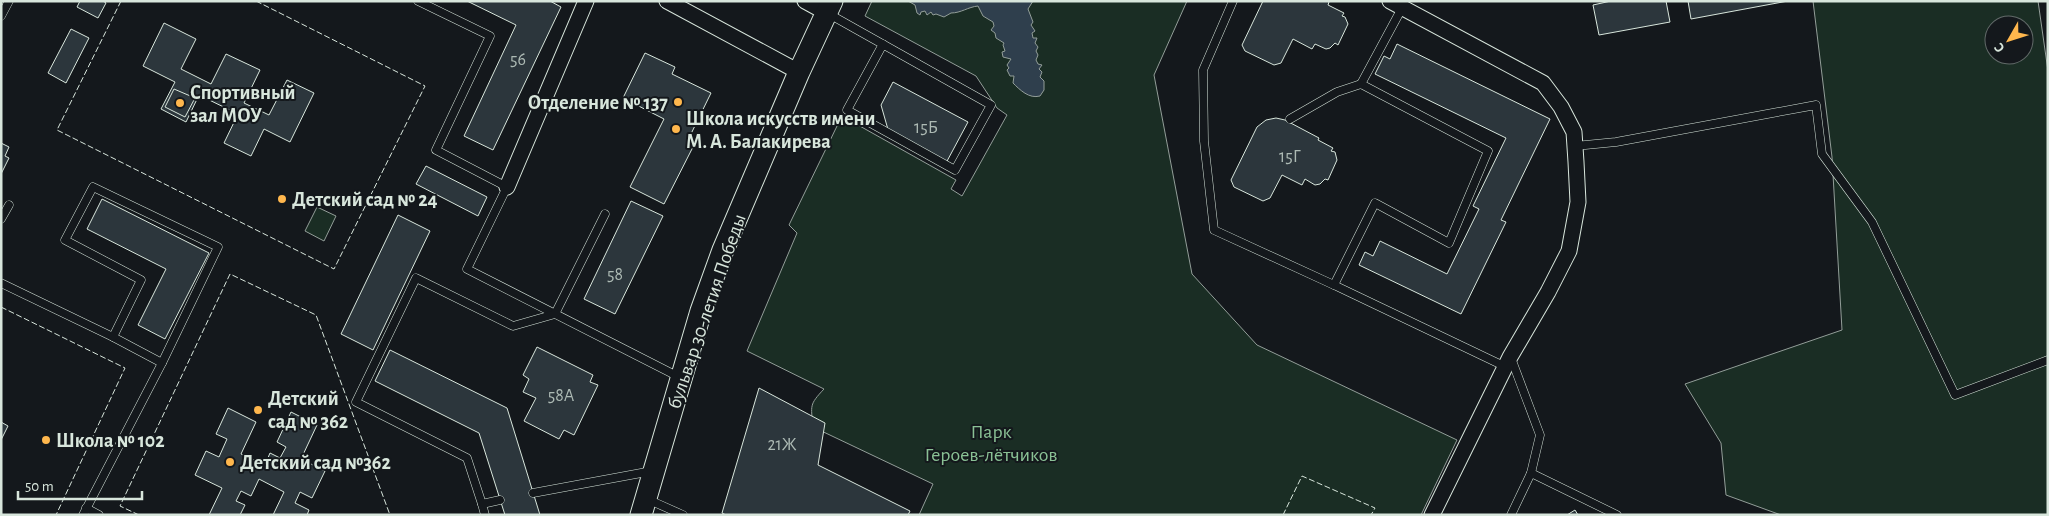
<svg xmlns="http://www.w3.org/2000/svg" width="2049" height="516" viewBox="0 0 2049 516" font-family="'Alegreya Sans',sans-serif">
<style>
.green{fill:#1a2d24;stroke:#939e99;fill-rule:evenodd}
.water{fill:#2f3f4d;stroke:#939e99}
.building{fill:#2c363c;stroke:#d8e6dc}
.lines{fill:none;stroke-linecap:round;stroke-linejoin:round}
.lane-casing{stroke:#d8e6dc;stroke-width:9}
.street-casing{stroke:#d8e6dc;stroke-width:17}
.secondary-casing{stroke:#d8e6dc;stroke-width:23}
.lane{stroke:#14181c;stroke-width:8}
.street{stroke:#14181c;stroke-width:15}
.secondary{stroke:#14181c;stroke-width:21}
.fence{stroke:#d8e6dc;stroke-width:1;stroke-dasharray:6 2.5;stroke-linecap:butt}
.poi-dot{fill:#ffb74d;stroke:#14181c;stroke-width:2}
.labels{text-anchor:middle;stroke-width:4;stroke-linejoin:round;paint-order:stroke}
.number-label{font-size:18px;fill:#adbab4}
.poi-label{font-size:20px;font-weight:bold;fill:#d8e6dc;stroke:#14181c;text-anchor:start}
.street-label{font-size:20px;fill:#d8e6dc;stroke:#14181c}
.park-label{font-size:20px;fill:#8ac095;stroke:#14181c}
</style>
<rect width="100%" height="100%" fill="#14181c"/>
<g class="green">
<path d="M872,1H1187L1154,75L1192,274L1257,345L1457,440L1421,515H919L933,484L813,427C811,405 809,405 824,389L747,351L797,233L789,225L838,124L847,123L858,125L956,180L951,189L962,196L1007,115L997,108L976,76L865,16Z"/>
<path d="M1813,1H2038L2048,71V515H1781L1726,495L1721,443L1685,384L1842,330L1832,157ZM1994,25H2024V55H1994Z"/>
<path d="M317,207L336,216L324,241L305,231Z"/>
</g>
<path class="water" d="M908,1H1033L1028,9L1033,22L1031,25L1035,31L1032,33L1033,38H1037L1035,43L1038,47L1036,51L1038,55L1036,60L1038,64L1042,65L1039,69L1042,72L1040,77L1044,81V90L1040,96C1029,99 1020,90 1013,83L1014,76H1010L1007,70L1009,68L1007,65L1011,59L1003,57L1002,52L1005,51L1003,45L1004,43L996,38L995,33L991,30L994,26L993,22L983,16L978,6C968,7 961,13 951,13L944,17L936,14L933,15L931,12L927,15L925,11L921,12L920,15L917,13L915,5Z"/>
<g class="building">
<path d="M80,1H103L106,3L98,18L77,7Z"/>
<path d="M467,1H550L561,7L493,150L464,136L516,25Z"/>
<path d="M1263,1H1327L1329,2L1328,5L1344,13L1342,16L1345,17L1348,24L1338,45L1335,43L1330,48L1326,49L1315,44L1312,49L1293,39L1281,63L1274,65L1245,51L1242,45Z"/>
<path d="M1611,1H1666L1670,22L1599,35L1593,5Z"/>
<path d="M1688,1H1788L1691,19Z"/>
<path d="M164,23L196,39L181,69L211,84L226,54L260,70L244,103L269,115L287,80L314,93L290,142L264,129L251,156L224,143L238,114L199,95L186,122L161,109L175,82L143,66Z"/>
<path d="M71,29L89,38L66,83L48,73Z"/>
<path d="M1397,44L1550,119L1501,220L1506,222L1461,314L1359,265L1365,252L1373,256L1380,241L1447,274L1479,209L1473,206L1506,138L1375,74L1384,56L1390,59Z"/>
<path d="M645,53L675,67L672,74L711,93L688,140L695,143L664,204L630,187L664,119L623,98Z"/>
<path d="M893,82L968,122L946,163L889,133L881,105Z"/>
<path d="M174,89L195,98L185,117L165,107Z"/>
<path d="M1276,118L1285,120L1319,138L1318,140L1333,148L1331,151L1335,152L1337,160L1328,180L1325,179L1320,184L1315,185L1305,179L1302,185L1282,175L1270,198L1263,201L1234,187L1231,180L1257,127L1266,120Z"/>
<path d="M1,143L9,147L5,156L9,158L1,174Z"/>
<path d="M426,166L487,197L478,216L416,184Z"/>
<path d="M102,199L209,253L165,339L138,325L166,269L87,229Z"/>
<path d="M631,201L663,216L615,314L584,299Z"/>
<path d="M398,215L430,231L373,350L341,334Z"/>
<path d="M537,347L593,375L590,382L598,385L574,435L564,430L559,439L524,421L536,398L523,392L529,379L523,375Z"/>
<path d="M390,350L507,408L540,515H505L479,433L375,381Z"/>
<path d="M759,388L825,423L818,465L910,511L908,515H726L722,513Z"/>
<path d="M228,408L256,422L241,454L265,465L270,453L280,458L286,447L277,442L291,412L317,425L301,459L325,471L312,498L300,492L295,503L309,510L307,515H273L284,492L259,479L251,496L241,491L236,501L245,505L240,515H209L222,488L195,475L206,451L219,457L227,439L216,434Z"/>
<path d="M1,422L8,426L1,440Z"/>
<path d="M1575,510L1578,515H1567Z"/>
</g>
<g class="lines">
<g class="lane-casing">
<g id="lane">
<path d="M418,1L490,36L436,150L507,187L467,269L679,377"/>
<path d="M1233,1L1203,70L1204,141L1214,230L1334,285L1375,203L1449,243L1488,151L1361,84L1337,92L1290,119"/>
<path d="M829,14L991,105L955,170L847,110L883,44"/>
<path d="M1,16L9,1"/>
<path d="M1361,84L1402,8"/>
<path d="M1575,146L1616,142L1816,105L1822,154L1872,222L1955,395L2048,360"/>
<path d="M1,219L9,205"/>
<path d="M1,283L113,337L162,363"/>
<path d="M1334,285L1506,367"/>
<path d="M1511,358L1540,435L1531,473L1511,515"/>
<path d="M1531,473L1617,515"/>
<path d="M533,493L652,471"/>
<path d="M647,499L683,515"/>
<path d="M482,504L467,458L356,402L416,278L513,326L555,314L605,214"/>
<path d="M86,508L99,515"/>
<path d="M83,515L162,363L218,247L93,187L65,240L141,280L113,337"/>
<path d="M485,515L482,504L500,500"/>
</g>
</g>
<g class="street-casing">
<g id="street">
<path d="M667,1L799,72"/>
<path d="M805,1L827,13"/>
<path d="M1390,1L1543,83L1561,107L1574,132L1576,162L1578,202L1569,251L1548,292L1510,357L1432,515"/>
<path d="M507,187L586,1"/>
</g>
</g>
<g class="secondary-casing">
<path id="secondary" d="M641,515L701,311L723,250L799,72L832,1"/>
</g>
<use href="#lane" class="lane"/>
<use href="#street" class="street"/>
<use href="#secondary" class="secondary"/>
<g class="fence">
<path d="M121,1L57,130L334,269L425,86L256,1"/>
<path d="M1,307L125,368L56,515"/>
<path d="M139,515L120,506L230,274L316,315L390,515"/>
<path d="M1283,515L1302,476L1375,508L1371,515"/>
</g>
</g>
<g class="poi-dot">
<circle cx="678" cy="102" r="5"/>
<circle cx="180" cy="103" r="5"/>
<circle cx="676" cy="129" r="5"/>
<circle cx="282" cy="199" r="5"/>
<circle cx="258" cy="410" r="5"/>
<circle cx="46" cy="440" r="5"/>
<circle cx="230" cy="462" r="5"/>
</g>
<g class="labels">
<g class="number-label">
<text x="518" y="65">56</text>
<text x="926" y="133">15Б</text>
<text x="1290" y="162">15Г</text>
<text x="615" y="280">58</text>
<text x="561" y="401">58А</text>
<text x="782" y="450">21Ж</text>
</g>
<g class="poi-label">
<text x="190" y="99">Спортивный<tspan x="190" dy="23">зал МОУ</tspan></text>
<text x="668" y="109" text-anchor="end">Отделение № 137</text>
<text x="686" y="125">Школа искусств имени<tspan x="686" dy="23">М. А. Балакирева</tspan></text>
<text x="292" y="206">Детский сад № 24</text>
<text x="268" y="405">Детский<tspan x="268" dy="23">сад № 362</tspan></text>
<text x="56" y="447">Школа № 102</text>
<text x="240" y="469">Детский сад №362</text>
</g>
<g class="street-label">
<text transform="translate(706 311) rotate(-71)" y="7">бульвар 30-летия Победы</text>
</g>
<g class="park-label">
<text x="991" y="438">Парк<tspan x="991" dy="23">Героев-лётчиков</tspan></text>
</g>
</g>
<rect width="2049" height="516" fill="none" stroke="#d8e6dc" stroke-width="5"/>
<g transform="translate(2009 40) rotate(231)"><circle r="24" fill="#14181c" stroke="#626a69"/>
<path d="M0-4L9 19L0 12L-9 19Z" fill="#ffb74d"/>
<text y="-8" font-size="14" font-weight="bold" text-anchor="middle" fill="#d8e6dc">С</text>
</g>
<path d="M18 491v8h124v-8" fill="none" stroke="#d8e6dc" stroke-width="2.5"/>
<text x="25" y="491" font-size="15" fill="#d8e6dc" stroke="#14181c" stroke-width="4" paint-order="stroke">50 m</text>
</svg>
